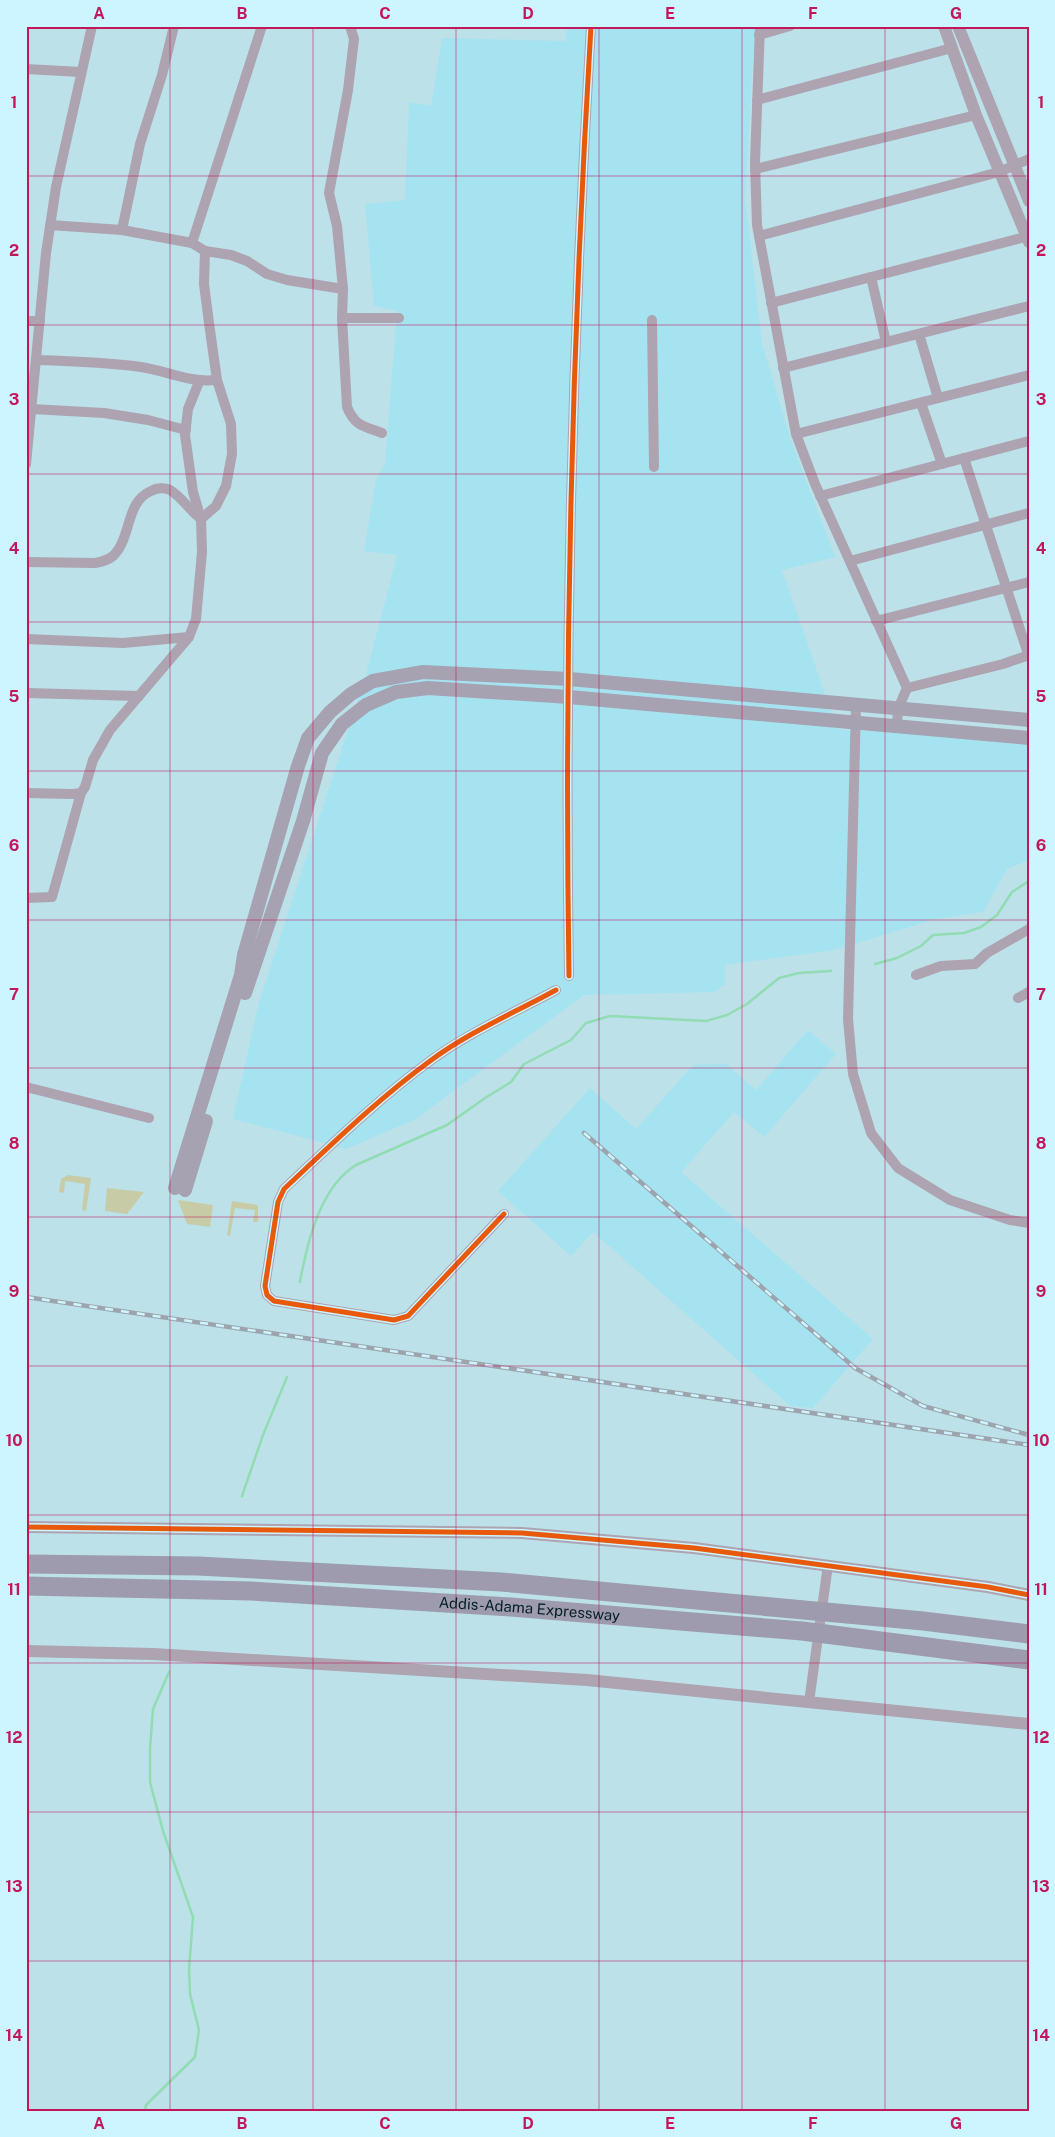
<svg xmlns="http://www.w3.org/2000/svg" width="1055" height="2137" viewBox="0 0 1055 2137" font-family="'Public Sans',sans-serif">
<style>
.built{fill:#a6e3f0}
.green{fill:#c7cca7}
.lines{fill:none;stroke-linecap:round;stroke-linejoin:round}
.stream{stroke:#92dcb4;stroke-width:2.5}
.minor{stroke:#ada3b1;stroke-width:10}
.tertiary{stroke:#ada3b1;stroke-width:12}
.secondary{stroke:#a6a2b1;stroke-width:14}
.motorway{stroke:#9d9bad;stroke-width:19}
.rail-casing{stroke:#9da4ad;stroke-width:4.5}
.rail{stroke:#cdf5ff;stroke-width:2.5;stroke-dasharray:8;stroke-linecap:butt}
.cycleway-casing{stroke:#cdf5ff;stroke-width:8}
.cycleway{stroke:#e8590c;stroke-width:5}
.grid{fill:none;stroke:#c2185b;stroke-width:1;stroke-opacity:0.55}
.labels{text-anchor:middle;stroke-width:4.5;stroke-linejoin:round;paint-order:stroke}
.street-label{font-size:15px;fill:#021f24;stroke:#cdf5ff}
.neatline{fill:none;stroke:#c2185b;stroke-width:2}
.grid-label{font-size:16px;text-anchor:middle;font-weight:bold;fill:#c2185b}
</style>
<rect width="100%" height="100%" fill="#bce1e9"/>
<g class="built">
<path d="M568,26H755L745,197L762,343L790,438L835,557L782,570L837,729L912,734L1029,745V860L1007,869L983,912L936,919L834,950L725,965V984L715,992L584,995L416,1119L346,1149L233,1119L259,1002L366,675L397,555L364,551L376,480L385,464L397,311L374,306L365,204L405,200L409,102L431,106L442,38L565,41Z"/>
<path d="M808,1030L836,1054L764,1137L734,1112L681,1172L873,1339L813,1408L790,1406L593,1232L571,1256L498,1191L590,1088L636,1129L693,1065L726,1064L756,1090Z"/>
</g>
<g class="green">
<path d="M68,1175L91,1178L86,1211L82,1210L85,1184L65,1181L64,1193L59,1192L61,1179Z"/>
<path d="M107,1188L144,1192L127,1214L105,1211Z"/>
<path d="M178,1200L213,1205L210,1227L187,1224Z"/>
<path d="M232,1201L258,1205V1222H253L255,1210L235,1208L230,1236L227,1235Z"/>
</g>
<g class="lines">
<g class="stream">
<path d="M875,964L897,958L921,946L933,935L964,933L981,927L997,915L1012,892L1029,881"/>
<path d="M300,1282C307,1243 320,1187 356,1165L447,1125L485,1098L511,1082L524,1064L571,1040L586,1023L610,1016L706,1021L727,1015L747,1004L779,978L799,973L831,971"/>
<path d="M242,1496L263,1435L287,1377"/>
<path d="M145,2111L146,2105L195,2057L199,2030L190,1994L189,1969L193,1917L163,1831L150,1782V1748L153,1709L169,1672"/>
</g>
<g class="minor">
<path d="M350,26L354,39L348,90L329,193L337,226L343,289L342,318L347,407C355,426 363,426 382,433"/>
<path d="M760,26L755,162L757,225L796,434L815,484L907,688L898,709L897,725"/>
<path d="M759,35L790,26"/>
<path d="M26,69L81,72"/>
<path d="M757,100L952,48"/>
<path d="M755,169L976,115"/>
<path d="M50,225L122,230L192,243L205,251L231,255L247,261L267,274L287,280L343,289"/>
<path d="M122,230L140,144L162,75L174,26"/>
<path d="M759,236L999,172L1029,159"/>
<path d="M192,243L262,26"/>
<path d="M871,277L886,342"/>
<path d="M771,303L1029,236"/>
<path d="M342,318H399"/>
<path d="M652,320L654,467"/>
<path d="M26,321H40"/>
<path d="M919,334L938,398"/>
<path d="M36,360C71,361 106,362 141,367C168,371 188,383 217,380"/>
<path d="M783,368L1029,306"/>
<path d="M921,403L942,464"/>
<path d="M32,409L104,413L148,420L186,430"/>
<path d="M796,434L1029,375"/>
<path d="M964,458L1029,657"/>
<path d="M26,464L46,253L56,187L92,26"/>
<path d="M820,496L1029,441"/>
<path d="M850,561L1029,513"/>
<path d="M26,562L95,563C101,562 108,560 113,556C132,538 125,502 151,491C156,488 164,487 170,490C182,497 190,511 201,519L216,506L226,486L232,454L231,424L217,380L209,323L204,284L205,251"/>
<path d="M876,621L1029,582"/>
<path d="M26,639L123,643L189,637"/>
<path d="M907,688L1003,664L1029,655"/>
<path d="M26,693L139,696"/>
<path d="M856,706L848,1019L853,1074L871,1133L898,1168L950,1200L1010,1220L1029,1223"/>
<path d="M26,793L73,794L81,793"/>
<path d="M26,898L52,897L81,793L85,787L93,760L110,730L189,637L196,619L202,552L201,519L193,492L185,435L188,409L199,382"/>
<path d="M916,975L941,966L975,964L987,953L1029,929"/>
<path d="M569,976C564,660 572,342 591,26"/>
<path d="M1018,998L1029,992"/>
<path d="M26,1087L149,1118"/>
<path d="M504,1214L408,1316L394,1320L274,1301L267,1295L265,1286L278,1202L284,1189C331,1145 378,1099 430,1061C469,1032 514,1013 556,990"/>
<path d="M809,1702L828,1565"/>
</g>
<g class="tertiary">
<path d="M944,26L976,115L1029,242"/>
<path d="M958,26L1029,201"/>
<path d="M26,1527L522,1533L694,1548L988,1587L1029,1595"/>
<path d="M26,1651L153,1654L587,1680L1029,1724"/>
</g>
<g class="secondary">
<path d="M245,993L303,821L322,753L342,724L366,705L396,692L428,688L569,697L1029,738"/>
<path d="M175,1188L241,975L244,955L298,766L308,738L330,712L351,694L373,681L423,672L569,679L1029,720"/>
<path d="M185,1190L206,1121"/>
</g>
<g class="motorway">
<path d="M26,1564L198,1566L501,1582L923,1621L1029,1634"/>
<path id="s1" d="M26,1586L251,1591L511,1607L802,1631L1029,1660"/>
</g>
<g class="rail-casing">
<g id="rail">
<path d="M584,1133L855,1368L923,1406L1029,1435"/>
<path d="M26,1297L1029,1445"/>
</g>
</g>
<use href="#rail" class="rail"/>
<g class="cycleway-casing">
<g id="cycleway">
<path d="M569,976C564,660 572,342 591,26"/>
<path d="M504,1214L408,1316L394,1320L274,1301L267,1295L265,1286L278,1202L284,1189C331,1145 378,1099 430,1061C469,1032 514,1013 556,990"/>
<path d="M26,1527L522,1533L694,1548L988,1587L1029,1595"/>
</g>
</g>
<use href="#cycleway" class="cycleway"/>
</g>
<path class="grid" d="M170,26V2111M313,26V2111M456,26V2111M599,26V2111M742,26V2111M885,26V2111M26,176H1029M26,325H1029M26,474H1029M26,622H1029M26,771H1029M26,920H1029M26,1068H1029M26,1217H1029M26,1366H1029M26,1515H1029M26,1663H1029M26,1812H1029M26,1961H1029"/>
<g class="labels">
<g class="street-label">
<text dy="5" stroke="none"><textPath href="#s1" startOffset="504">Addis-Adama Expressway</textPath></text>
</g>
</g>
<rect width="1055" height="2137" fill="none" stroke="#cdf5ff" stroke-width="55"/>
<rect x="28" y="28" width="1000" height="2082" class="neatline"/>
<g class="grid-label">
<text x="99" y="19">A</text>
<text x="242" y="19">B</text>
<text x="385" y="19">C</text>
<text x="528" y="19">D</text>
<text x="670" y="19">E</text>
<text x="813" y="19">F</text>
<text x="956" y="19">G</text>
<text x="14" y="108">1</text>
<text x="1041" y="108">1</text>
<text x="14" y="256">2</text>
<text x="1041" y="256">2</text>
<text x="14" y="405">3</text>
<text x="1041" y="405">3</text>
<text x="14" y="554">4</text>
<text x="1041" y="554">4</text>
<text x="14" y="702">5</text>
<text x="1041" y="702">5</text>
<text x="14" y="851">6</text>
<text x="1041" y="851">6</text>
<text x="14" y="1000">7</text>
<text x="1041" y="1000">7</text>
<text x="14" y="1149">8</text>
<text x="1041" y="1149">8</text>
<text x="14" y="1297">9</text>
<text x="1041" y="1297">9</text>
<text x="14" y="1446">10</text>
<text x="1041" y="1446">10</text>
<text x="14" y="1595">11</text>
<text x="1041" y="1595">11</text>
<text x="14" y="1743">12</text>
<text x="1041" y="1743">12</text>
<text x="14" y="1892">13</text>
<text x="1041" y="1892">13</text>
<text x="14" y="2041">14</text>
<text x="1041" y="2041">14</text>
<text x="99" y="2129">A</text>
<text x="242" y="2129">B</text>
<text x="385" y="2129">C</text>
<text x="528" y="2129">D</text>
<text x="670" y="2129">E</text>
<text x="813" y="2129">F</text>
<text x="956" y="2129">G</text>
</g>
</svg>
